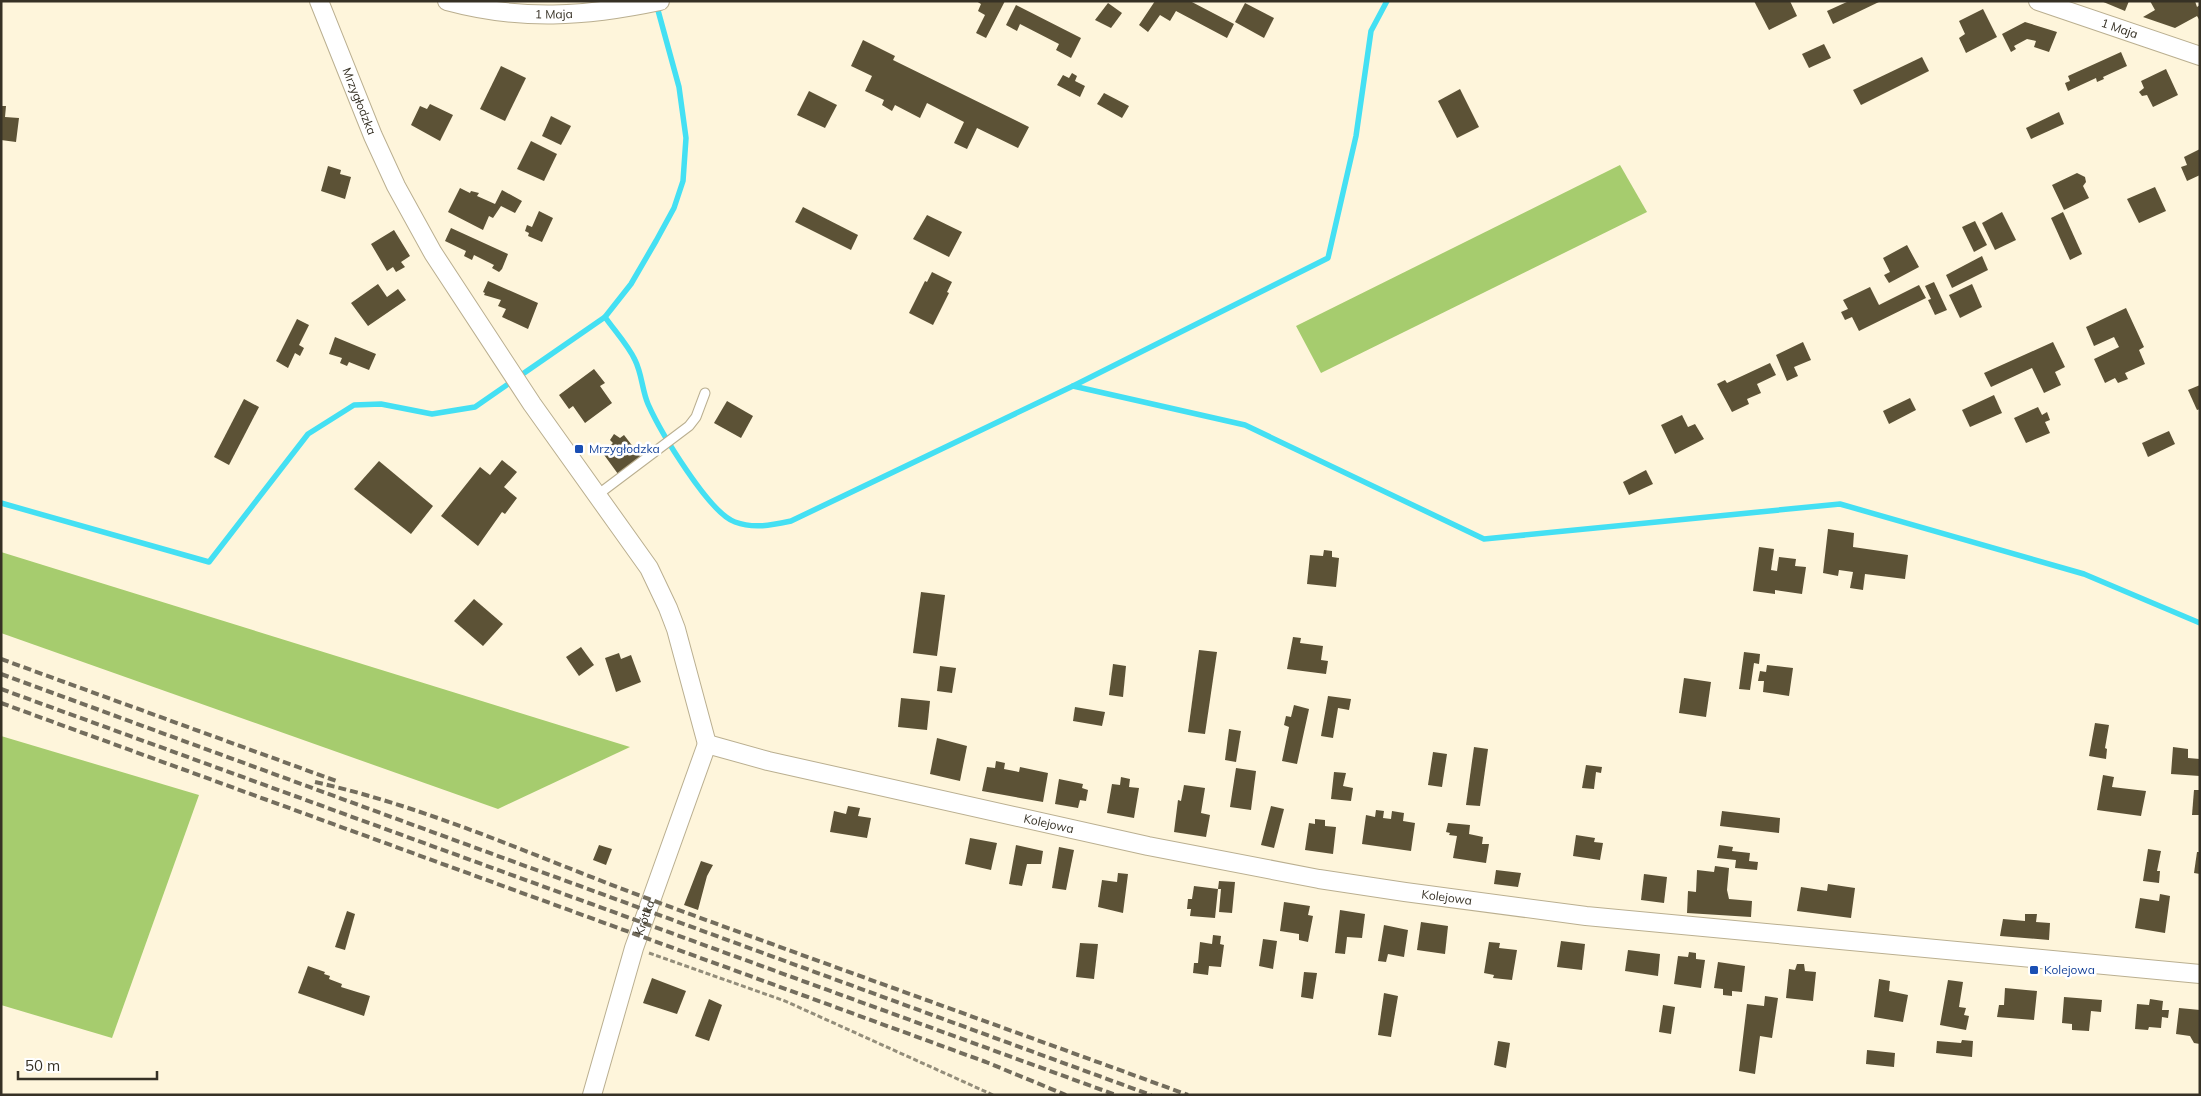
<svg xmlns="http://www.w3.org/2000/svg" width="2201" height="1096" viewBox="0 0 2201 1096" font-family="Mulish,sans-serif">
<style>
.forest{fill:#a6cc6e}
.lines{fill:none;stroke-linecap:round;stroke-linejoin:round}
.stream{stroke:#44e0f3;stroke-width:5.5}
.building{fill:#5c5236}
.lane-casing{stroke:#baaf90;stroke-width:11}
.street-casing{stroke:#baaf90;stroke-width:20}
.path{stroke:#938d7a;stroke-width:3;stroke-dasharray:5 2.5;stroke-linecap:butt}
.lane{stroke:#fff;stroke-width:9}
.street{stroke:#fff;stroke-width:18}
.rail{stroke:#736d5d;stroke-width:4;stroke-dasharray:8 4;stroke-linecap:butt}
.transit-dot{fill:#1a4fb4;stroke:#fff;stroke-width:2}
.labels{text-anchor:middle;stroke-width:5;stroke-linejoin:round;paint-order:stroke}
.street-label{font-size:12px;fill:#363125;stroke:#fff}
.transit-label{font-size:12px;fill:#164399;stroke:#fff;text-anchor:start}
</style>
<rect width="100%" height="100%" fill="#fef5db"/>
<g class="forest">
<path d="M1620,165L1647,212L1321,373L1296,326Z"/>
<path d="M1,552L630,747L498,809L1,633Z"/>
<path d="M1,736L199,795L112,1038L1,1005Z"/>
</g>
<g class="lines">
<g class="stream">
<path d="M605,317C614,330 628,345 635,360C642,374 642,390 648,404C660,431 709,513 735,522C754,529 772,525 791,521L1073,386L1328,258L1356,136L1371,31L1387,1"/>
<path d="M1073,386L1245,425L1484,539L1840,504L2084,574L2200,623"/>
<path d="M1,503L209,562L308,434L354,405L381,404L432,414L475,407L605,317L631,284L656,241L674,208L683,181L686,138L679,87L656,3"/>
</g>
</g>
<g class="building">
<path d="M976,1H1005L986,38L976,33L985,15L978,11L981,4Z"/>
<path d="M1155,1H1190L1234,24L1227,38L1176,11L1170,21L1160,15L1148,32L1139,25Z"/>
<path d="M1754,1H1790L1797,16L1769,30Z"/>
<path d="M1849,1H1881L1833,24L1827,11Z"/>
<path d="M2101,1H2129L2125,11Z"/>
<path d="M2150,1H2195L2197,7L2200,5V21L2197,16L2175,28L2143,17L2155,10Z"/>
<path d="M1108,3L1122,13L1111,28L1095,20Z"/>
<path d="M1245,3L1274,18L1264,38L1235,22Z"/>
<path d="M1016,5L1081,38L1071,58L1056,50L1059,44L1020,24L1017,31L1006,25Z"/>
<path d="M1983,9L1997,37L1966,53L1959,38L1965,34L1959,21Z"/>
<path d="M2025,22L2057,32L2049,52L2034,47L2036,41L2027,39L2014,46L2016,49L2011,52L2002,34Z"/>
<path d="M863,40L895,56L893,60L1029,127L1018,148L977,128L967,149L954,143L964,122L927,103L920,118L895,105L892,111L882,105L884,100L865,91L872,76L851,66Z"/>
<path d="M1824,44L1831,58L1809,68L1802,54Z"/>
<path d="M2121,52L2127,66L2103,77L2104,79L2097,82L2096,78L2068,91L2065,83L2070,81L2068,76Z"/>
<path d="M1922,57L1929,71L1861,105L1853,90Z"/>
<path d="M501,66L526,78L505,121L480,109Z"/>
<path d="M2166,69L2178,95L2153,107L2147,95L2142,96L2139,92L2144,88L2141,81Z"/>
<path d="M1072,73L1077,76L1075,81L1085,86L1080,97L1057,85L1063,75L1069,78Z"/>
<path d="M1460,89L1479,127L1457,138L1438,101Z"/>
<path d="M809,91L837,105L825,128L797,115Z"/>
<path d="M1104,93L1129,106L1122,118L1097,104Z"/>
<path d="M430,104L453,115L440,141L411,125L420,106L427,109Z"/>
<path d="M1,106H6L5,117L19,118L16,142L1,140Z"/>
<path d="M2059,112L2064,124L2031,139L2026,128Z"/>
<path d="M551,116L571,126L561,145L542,136Z"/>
<path d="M531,141L557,154L544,181L517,169Z"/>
<path d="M2200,149V175L2187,181L2181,167L2187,165L2184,157Z"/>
<path d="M328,166L341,170L340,174L351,177L345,199L321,191Z"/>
<path d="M2077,173L2085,177L2086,182L2083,186L2089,198L2064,210L2052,185Z"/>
<path d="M2155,187L2166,211L2139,223L2127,199Z"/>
<path d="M460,188L470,193L471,191L479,193L477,196L495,204L502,190L522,201L515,213L501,206L493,218L489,216L483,230L448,212Z"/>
<path d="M803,207L858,235L851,250L795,222Z"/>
<path d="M539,211L553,218L542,242L528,236L529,233L525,231L527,225L532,227Z"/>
<path d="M2002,212L2016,240L1995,250L1982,223Z"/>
<path d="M2063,212L2082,254L2070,260L2051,218Z"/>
<path d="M927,215L962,232L949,257L913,239Z"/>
<path d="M1975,221L1987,245L1974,252L1962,227Z"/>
<path d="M451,228L508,254L502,269L499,272L492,268L494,265L474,255L472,260L464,256L466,251L445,241Z"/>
<path d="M394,230L410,256L401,262L405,267L396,272L393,267L387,271L371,244Z"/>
<path d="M1907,245L1919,267L1889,283L1884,275L1890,272L1883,258Z"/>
<path d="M1982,256L1988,270L1952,288L1946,275Z"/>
<path d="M932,272L952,282L947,292L949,293L933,325L909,313L925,281L927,282Z"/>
<path d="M488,281L538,303L528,329L502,317L506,309L498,306L501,300L484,295L485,293L483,292Z"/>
<path d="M1934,282L1947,310L1935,315L1928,300L1931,299L1925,286Z"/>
<path d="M378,284L387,297L398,289L406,300L368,326L351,303Z"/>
<path d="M1972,284L1982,307L1960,318L1949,295Z"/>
<path d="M1919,285L1926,298L1859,331L1852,317L1845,320L1841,312L1848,309L1843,300L1870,287L1879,305Z"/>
<path d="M2126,308L2144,347L2139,350L2145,364L2125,373L2128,379L2118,383L2115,378L2105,383L2094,359L2119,347L2114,337L2094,346L2086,327Z"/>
<path d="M297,319L309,325L299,345L304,348L300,356L295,353L288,368L276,361Z"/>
<path d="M335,337L376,354L369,370L349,362L347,366L340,363L342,358L329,354Z"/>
<path d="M1803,342L1811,360L1794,367L1798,376L1787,381L1776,355Z"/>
<path d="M2053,342L2065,367L2055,372L2061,385L2044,393L2032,368L1991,387L1984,373Z"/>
<path d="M1770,363L1776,375L1757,384L1761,393L1747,399L1749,404L1732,412L1717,384L1725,380L1727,383Z"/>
<path d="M594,369L605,383L600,386L612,403L585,423L573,406L569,409L559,395Z"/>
<path d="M2200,385V409L2197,410L2188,390Z"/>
<path d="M1994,395L2002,413L1970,427L1962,410Z"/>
<path d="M1910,398L1916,410L1889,424L1883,411Z"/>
<path d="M244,399L259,407L229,465L214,457Z"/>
<path d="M727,401L753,416L741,438L714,423Z"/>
<path d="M2038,407L2042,415L2047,412L2050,420L2045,422L2050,433L2026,443L2014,418Z"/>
<path d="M1682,415L1688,427L1695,424L1704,439L1675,454L1661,425Z"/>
<path d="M2169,431L2175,444L2148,457L2142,443Z"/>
<path d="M614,434L620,438L624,435L641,457L618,474L602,452L613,443L610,440Z"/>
<path d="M502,460L517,472L504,487L517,498L505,514L502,512L478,546L441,516L480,467L490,475Z"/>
<path d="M379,461L433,506L411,534L354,489Z"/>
<path d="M1646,470L1653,484L1629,495L1623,482Z"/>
<path d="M1828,529L1854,533L1853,547L1908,555L1905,579L1865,574L1863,590L1850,588L1853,572L1839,570L1838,576L1823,573Z"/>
<path d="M1759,547L1774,549L1771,570L1777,571L1779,557L1796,559L1795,566L1806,567L1802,594L1775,590V594L1753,591Z"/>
<path d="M1324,550L1332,551V557L1339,558L1336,587L1307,584L1310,555L1323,556Z"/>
<path d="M921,592L945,595L937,656L913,653Z"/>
<path d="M474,599L503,624L483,646L454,621Z"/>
<path d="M1293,637L1301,638L1300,643L1323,646L1321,660L1328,661L1326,674L1287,669Z"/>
<path d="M581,647L594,665L579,676L566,657Z"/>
<path d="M1199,650L1217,652L1205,734L1188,732Z"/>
<path d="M1744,652L1760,654L1759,664L1754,663L1750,690L1739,689Z"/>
<path d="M619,653L621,659L631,655L641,682L616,692L605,658Z"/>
<path d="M1113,664L1126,666L1123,697L1109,695Z"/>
<path d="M1767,665L1793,668L1789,696L1763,692L1764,681H1758L1760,671L1766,672Z"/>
<path d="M940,666L956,668L952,693L937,691Z"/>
<path d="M1684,678L1711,682L1706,717L1679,713Z"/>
<path d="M1328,696L1351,699L1349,710L1338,708L1333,738L1321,736Z"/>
<path d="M901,698L930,701L927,730L898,727Z"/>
<path d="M1294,705L1309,709L1297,764L1282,761L1289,727L1284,725L1286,716L1291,717Z"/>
<path d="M1075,707L1105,712L1102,726L1073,721Z"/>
<path d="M2095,723L2109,725L2105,748L2107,749L2106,759L2089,756Z"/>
<path d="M1229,729L1241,731L1236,762L1225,760Z"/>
<path d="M937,738L967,746L960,781L930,774Z"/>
<path d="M1474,747L1488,749L1480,806L1466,805Z"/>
<path d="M2173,747L2188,749V758L2200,759V776L2171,774Z"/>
<path d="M1433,752L1447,754L1442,787L1428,785Z"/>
<path d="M996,761L1005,763L1004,769L1019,772L1020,767L1048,773L1043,802L982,791L987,767L995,768Z"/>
<path d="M1586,765L1602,767L1601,773L1596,772L1594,789L1582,788Z"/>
<path d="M1236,768L1256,771L1251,810L1230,807Z"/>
<path d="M1334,772L1346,773L1343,786L1353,788L1351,801L1331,799Z"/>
<path d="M2103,775L2114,777L2112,787L2146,791L2141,816L2097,810Z"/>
<path d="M1121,777L1130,779L1129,787L1139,788L1134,818L1107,813L1112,784L1120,785Z"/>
<path d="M1059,779L1083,784L1082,788L1088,790L1086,801L1080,800L1078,808L1055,804Z"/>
<path d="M1184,785L1205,788L1201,813L1210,815L1206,837L1174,832L1178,800L1181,801Z"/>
<path d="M2194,790H2200V815H2192Z"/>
<path d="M848,806L860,808L858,816L871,818L867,838L830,832L834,811L846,814Z"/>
<path d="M1271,806L1284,809L1274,848L1261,845Z"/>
<path d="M1376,810L1384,811L1383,818L1391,819L1392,811L1404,813L1403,821L1415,823L1411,851L1362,844L1366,815L1375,817Z"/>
<path d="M1722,811L1780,818L1779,833L1720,826Z"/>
<path d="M1315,819L1325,820V826L1336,827L1333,854L1305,850L1309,823L1315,824Z"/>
<path d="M1448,823L1470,825L1469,834L1483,837L1482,844H1489L1486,863L1453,858L1457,836L1449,835L1450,833L1446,832Z"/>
<path d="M1576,835L1595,838L1594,842L1603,843L1600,860L1573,856Z"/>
<path d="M970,838L997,843L991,870L965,864Z"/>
<path d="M599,845L612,849L606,865L593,860Z"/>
<path d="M1016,845L1043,851L1041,864H1027L1022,886L1009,884Z"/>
<path d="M1719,845L1733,847L1732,851L1750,853L1749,861L1758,862L1757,870L1735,868L1736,860L1717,858Z"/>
<path d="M1059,847L1074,850L1066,890L1052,888Z"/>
<path d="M2148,849L2161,851L2157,871H2160L2159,883L2143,881Z"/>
<path d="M2197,852H2200V874L2194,873Z"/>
<path d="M701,861L713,865L707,876L698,910L684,905Z"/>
<path d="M1715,866L1729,868L1727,890L1729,899L1752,901L1751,917L1687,913L1688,891L1696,892L1697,870L1714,872Z"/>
<path d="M1496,870L1521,873L1518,887L1494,884Z"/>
<path d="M1118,873L1128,874L1123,913L1098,907L1102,880L1117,882Z"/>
<path d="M1644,874L1667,877L1664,903L1641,900Z"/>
<path d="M1219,881L1235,882L1232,913L1219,912L1221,889H1218Z"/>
<path d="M1828,884L1855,888L1851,918L1797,911L1801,887L1827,891Z"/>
<path d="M1194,886L1218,889L1215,918L1190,916L1191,909H1187L1188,899H1192Z"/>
<path d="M2160,894L2170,896L2165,933L2135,928L2140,898L2159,901Z"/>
<path d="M1284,902L1310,906L1308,915L1313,916L1308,942L1299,940V934L1280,931Z"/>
<path d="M1340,910L1365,914L1362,938L1347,937L1345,954L1335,953Z"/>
<path d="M347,911L355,914L345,950L335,947Z"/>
<path d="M2025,914H2037L2036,922L2050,923L2049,940L2000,936L2003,919L2025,921Z"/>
<path d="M1421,922L1448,926L1445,954L1417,950Z"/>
<path d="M1384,925L1408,930L1404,957L1388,954L1386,962L1378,961Z"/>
<path d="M1213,935L1221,936L1220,944L1224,945L1221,967L1209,966L1208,975L1193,973L1194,963H1198L1200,942L1212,944Z"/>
<path d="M1263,939L1277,941L1273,969L1259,966Z"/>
<path d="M1561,941L1585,944L1582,970L1557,967Z"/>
<path d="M1489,942L1500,943L1499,948L1517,950L1512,980L1493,978L1494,975L1484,973Z"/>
<path d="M1080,943L1098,944L1094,979L1076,977Z"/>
<path d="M1628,950L1660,954L1658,976L1625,971Z"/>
<path d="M1689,952L1696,953V959L1705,960L1701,988L1674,984L1678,956L1688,957Z"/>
<path d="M1718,962L1745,966L1742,992L1732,991V996L1723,995V989L1714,988Z"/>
<path d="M1797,964H1804L1805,971L1816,972L1813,1001L1786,998L1789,969L1795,970Z"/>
<path d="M308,966L325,972L324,974L330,976L329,979L342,984L341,987L370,996L364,1016L298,993Z"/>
<path d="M1304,972L1317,973L1313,999L1301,997Z"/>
<path d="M652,978L686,991L677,1014L643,1003Z"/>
<path d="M1879,979L1890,981L1889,991L1908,995L1903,1022L1874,1017Z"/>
<path d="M1948,980L1963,982L1959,1007L1966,1008L1964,1015L1969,1016L1966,1030L1940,1025Z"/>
<path d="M2005,988L2037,991L2034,1020L1997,1017L1999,1005H2004Z"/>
<path d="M1384,993L1398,996L1391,1037L1378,1035Z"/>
<path d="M1765,996L1778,998L1772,1038L1760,1036L1755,1074L1739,1071L1747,1004L1764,1006Z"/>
<path d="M2064,997L2102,1000L2101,1012L2091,1011L2089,1031L2072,1030V1024L2062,1023Z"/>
<path d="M709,999L722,1005L709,1041L695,1036Z"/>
<path d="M2150,999L2163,1001L2162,1010H2169L2168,1018L2162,1017L2161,1028L2149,1027L2148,1030L2135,1029L2137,1004L2149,1005Z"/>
<path d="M1663,1005L1675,1007L1671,1034L1659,1032Z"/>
<path d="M2179,1008L2200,1010V1044L2194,1043L2190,1036L2176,1034Z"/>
<path d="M1962,1040L1973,1041L1972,1057L1936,1053L1937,1041L1961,1043Z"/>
<path d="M1498,1041L1510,1043L1506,1068L1494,1065Z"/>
<path d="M1867,1050L1895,1053L1894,1067L1866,1064Z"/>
</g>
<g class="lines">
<g class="lane-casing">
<path id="lane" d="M596,496L689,426L696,417L705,393"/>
</g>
<g class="street-casing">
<g id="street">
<path id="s1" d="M319,1L373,136L396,186L433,253L532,404L649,568L668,608L676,629L707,744"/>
<path id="s2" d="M447,1C521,21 585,17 660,1"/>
<path id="s3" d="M2038,1L2200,56"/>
<path id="s4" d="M707,744L768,761L1148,846L1319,879L1405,892L1586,916L2200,974"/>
<path id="s5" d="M592,1095L634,948L707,744"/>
</g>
</g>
<path class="path" d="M649,953L785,1001L993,1095"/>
<use href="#lane" class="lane"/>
<use href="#street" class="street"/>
<g class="rail">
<path d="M1,659L339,782"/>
<path d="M1,674L1151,1095"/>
<path d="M1,689L1116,1095"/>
<path d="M1,703L986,1062L1066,1095"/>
<path d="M315,782C431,808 538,858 649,899C828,965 1008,1029 1188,1095"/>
</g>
</g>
<g class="transit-dot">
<rect x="574" y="444" width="10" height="10" rx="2.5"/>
<rect x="2029" y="965" width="10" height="10" rx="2.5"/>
</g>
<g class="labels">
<g class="street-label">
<text dy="4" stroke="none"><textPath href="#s2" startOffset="108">1 Maja</textPath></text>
<text dy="4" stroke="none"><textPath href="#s3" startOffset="86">1 Maja</textPath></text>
<text dy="4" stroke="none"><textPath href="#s1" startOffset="108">Mrzygłodzka</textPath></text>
<text dy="4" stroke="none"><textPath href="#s4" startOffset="351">Kolejowa</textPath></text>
<text dy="4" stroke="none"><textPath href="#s4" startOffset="756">Kolejowa</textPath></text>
<text dy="4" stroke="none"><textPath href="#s5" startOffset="185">Krótka</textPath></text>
</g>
<g class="transit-label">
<text x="589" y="453">Mrzygłodzka</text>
<text x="2044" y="974">Kolejowa</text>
</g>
</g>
<rect width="2201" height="1096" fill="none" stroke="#363125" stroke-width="5"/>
<path d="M18 1071v8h139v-8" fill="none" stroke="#363125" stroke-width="2.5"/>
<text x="25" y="1071" font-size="15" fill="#363125" stroke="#ffffff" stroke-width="4" paint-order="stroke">50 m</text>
</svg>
